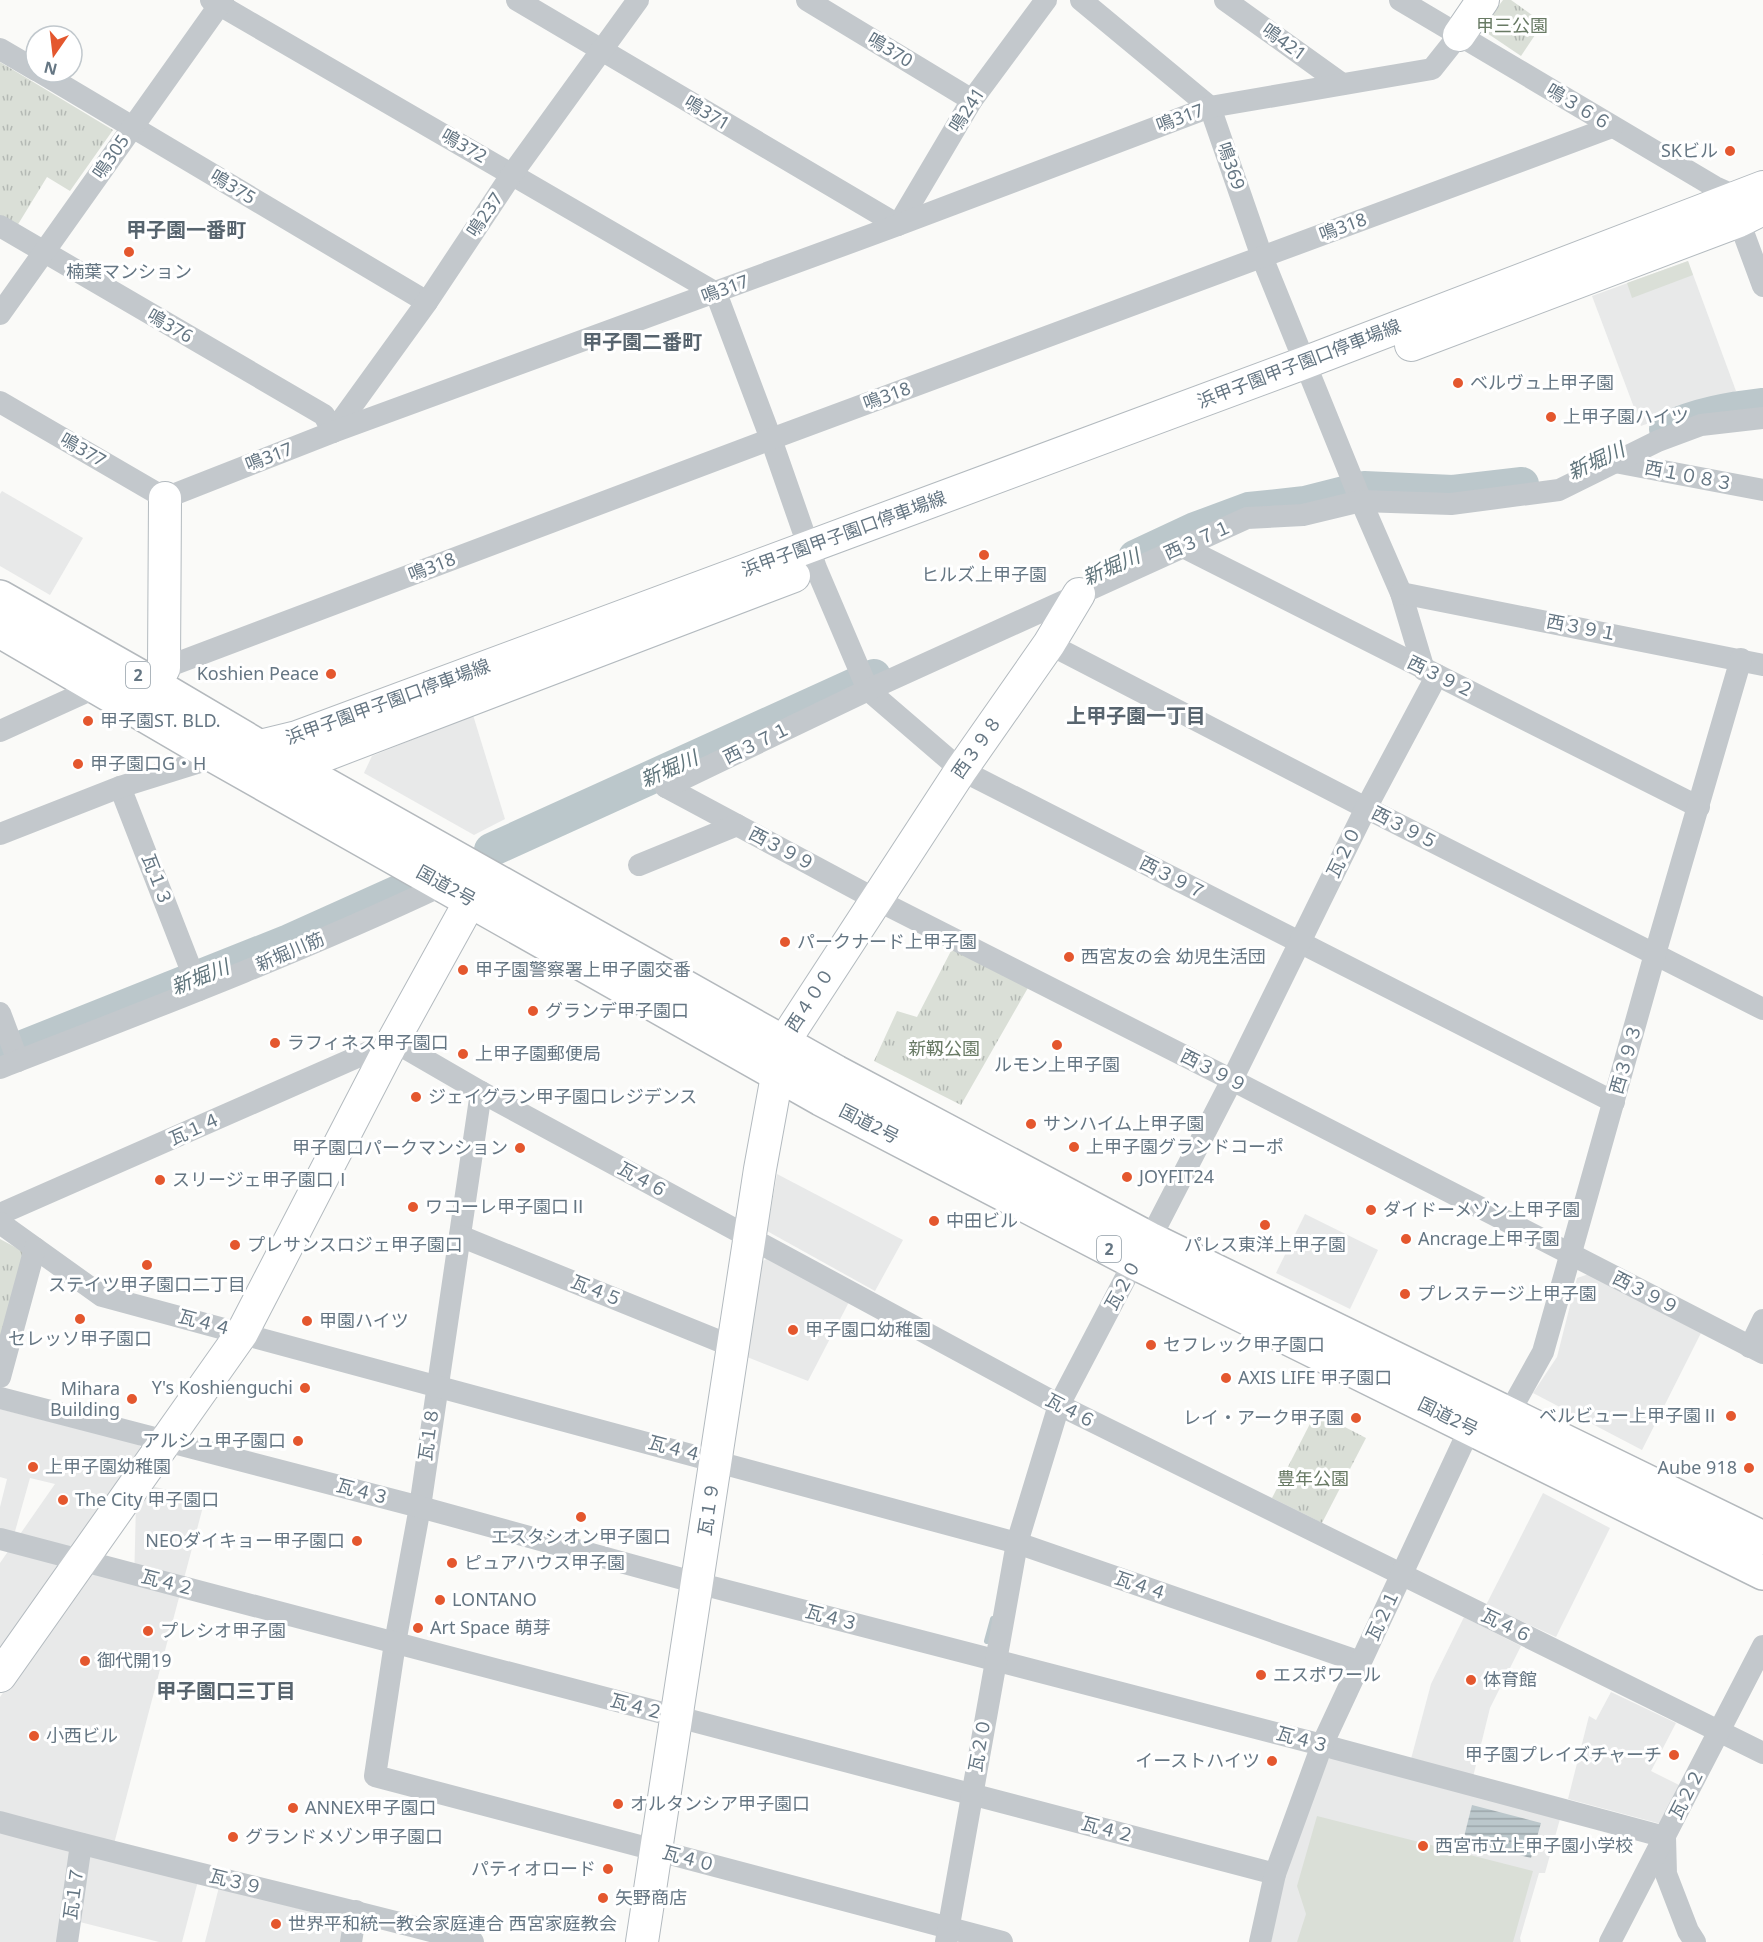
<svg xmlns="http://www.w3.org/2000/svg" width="1763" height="1942" viewBox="0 0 1763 1942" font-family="'Noto Sans','Noto Sans JP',sans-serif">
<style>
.built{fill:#e8e9e9}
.green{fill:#dadfd7}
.park{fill:url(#park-tufts)}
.water{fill:url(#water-rules)}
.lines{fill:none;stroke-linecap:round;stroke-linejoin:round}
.stream{stroke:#bbc7cb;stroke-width:6}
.river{stroke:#bbc7cb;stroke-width:34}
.secondary-casing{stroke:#b3babf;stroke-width:34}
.highway-casing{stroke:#b4b9bd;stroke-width:36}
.street{stroke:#c3c8cc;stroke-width:22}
.secondary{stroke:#fff;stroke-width:32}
.highway{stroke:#fff;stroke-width:33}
.poi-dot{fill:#e4572e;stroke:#fff;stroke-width:2}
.labels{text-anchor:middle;stroke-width:6;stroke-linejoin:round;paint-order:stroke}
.shield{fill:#fff;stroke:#939fa8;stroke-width:1.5}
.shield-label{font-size:16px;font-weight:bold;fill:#657683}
.park-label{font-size:18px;fill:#687a64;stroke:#fff}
.street-label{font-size:18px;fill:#657683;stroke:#fff}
.poi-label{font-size:18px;fill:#657683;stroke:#fff;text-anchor:start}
.neighbourhood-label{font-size:20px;font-weight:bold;fill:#57646e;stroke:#fff}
.water-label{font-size:20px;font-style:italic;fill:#60757c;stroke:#fff}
</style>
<defs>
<pattern id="park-tufts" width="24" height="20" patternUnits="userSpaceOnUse" patternTransform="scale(1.5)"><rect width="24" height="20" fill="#dadfd7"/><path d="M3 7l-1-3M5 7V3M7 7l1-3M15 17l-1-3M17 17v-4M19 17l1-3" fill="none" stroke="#b4b9b4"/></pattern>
<pattern id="water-rules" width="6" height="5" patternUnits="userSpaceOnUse" patternTransform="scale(1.5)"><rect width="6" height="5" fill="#bbc7cb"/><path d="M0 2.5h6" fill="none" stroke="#9ca6aa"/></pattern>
</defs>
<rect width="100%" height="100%" fill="#fafaf8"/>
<g class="built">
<path d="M1688,261L1736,391L1641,426L1592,296Z"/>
<path d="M2,491L83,538L50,595L0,566V494Z"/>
<path d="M473,715L505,819L474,835L364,773L372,756Z"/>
<path d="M777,1174L903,1240L875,1291L767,1231Z"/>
<path d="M1305,1214L1378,1250L1350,1309L1276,1273Z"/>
<path d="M768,1258L849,1302L808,1381L747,1357L761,1262Z"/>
<path d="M1589,1274L1701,1333L1642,1450L1533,1393L1557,1357L1577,1278Z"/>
<path d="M0,1409L138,1444L145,1452L0,1654V1563L55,1484L30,1478L14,1535L0,1531V1507L7,1479L0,1477Z"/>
<path d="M151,1486L205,1499L110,1859L198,1881L182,1942H159L60,1917L57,1942H0V1697L88,1573L134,1584L136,1503Z"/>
<path d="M1543,1493L1610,1528L1556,1637L1486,1605Z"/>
<path d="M1464,1617L1521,1646L1490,1708L1473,1777L1411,1759L1431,1684Z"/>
<path d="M1611,1692L1676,1723L1651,1771L1681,1786L1661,1824L1568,1799L1589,1716L1596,1720Z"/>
<path d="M1332,1757L1560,1819L1545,1873H1539L1520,1938L1521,1942H1268L1283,1878L1322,1763Z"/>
<path d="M219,1887L337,1919L348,1931L346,1942H205Z"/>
</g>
<g class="green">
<path d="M1688,261L1693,275L1632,298L1627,283Z"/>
<path d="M1317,1816L1533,1871L1513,1942H1297L1306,1914L1297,1886Z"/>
</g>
<g class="park">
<path d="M1503,0H1511L1543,23L1521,56L1481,29Z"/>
<path d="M0,62L113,130L70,191L47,177L17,226L0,216Z"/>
<path d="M952,949L1029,986L961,1105L874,1061L897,1011L917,1017Z"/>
<path d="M0,1239L26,1253L0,1355Z"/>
<path d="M1316,1412L1366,1438L1322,1523L1272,1498Z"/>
</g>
<path class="water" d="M1472,1805L1541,1823L1531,1858L1463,1841Z"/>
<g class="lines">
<path class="stream" d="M987,1641L993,1619"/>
<g class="river">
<path d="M1666,429C1698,414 1729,409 1763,405"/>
<path d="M1135,557L1195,529L1249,509L1305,503L1364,488L1453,492L1522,484"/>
<path d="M491,850L874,676"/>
<path d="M0,1056L289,941L398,892"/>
</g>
<g class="secondary-casing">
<g id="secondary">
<path d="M1459,35L1483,0"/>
<path d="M1411,345L1739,221L1763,209"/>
<path d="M155,685L164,668L165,498"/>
<path d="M240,751L297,737L1304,363L1763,187"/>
<path d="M271,756L328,754L794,576"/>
<path d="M0,1676L242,1333L393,1041L483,878"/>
<path d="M642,1942L760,1169L783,1043L961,770L1049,644L1079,594"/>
</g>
</g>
<g class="highway-casing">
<g id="highway">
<path d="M0,597L155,685L275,756L836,1072L1150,1239L1763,1538"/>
<path d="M0,631L216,757L821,1099L1134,1262L1763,1573"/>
</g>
</g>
<g class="street">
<path d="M211,0L716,293L771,439L816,568L868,690L961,770L1614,1102"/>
<path d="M517,0L898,225L972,100L1046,0"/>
<path d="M807,0L972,100"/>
<path d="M1081,0L1210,107L1262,257L1361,501L1401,593L1424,670"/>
<path d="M1225,0L1342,84"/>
<path d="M1400,0L1715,187L1744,200"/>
<path d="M0,49L36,70"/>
<path d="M40,72L427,302"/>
<path d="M1739,221L1763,286"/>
<path d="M0,226L324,415L333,432L427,302L512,174L638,0"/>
<path d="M0,314L223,0"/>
<path d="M0,402L165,498L333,432L898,225L1210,107L1432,69L1459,35"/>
<path d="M1615,462L1763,490"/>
<path d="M1183,547L1699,807"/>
<path d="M1401,593L1763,665"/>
<path d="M1049,644L1366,808L1763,1009"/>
<path d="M164,668L771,439L1612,127"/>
<path d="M0,731L97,687"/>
<path d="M120,787L199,990"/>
<path d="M666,787L875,899L1232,1080L1763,1353"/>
<path d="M666,787L868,690L1247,518L1303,515L1361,501L1451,504L1559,490L1658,441L1701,425L1763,418"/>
<path d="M0,834L120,787L216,757"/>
<path d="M639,865L737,825"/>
<path d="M0,1013L18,1061"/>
<path d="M393,1041L481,1092L1059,1405L1763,1753"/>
<path d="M0,1068C149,1010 299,953 443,885"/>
<path d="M481,1092L420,1507L395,1643L375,1776L1002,1942"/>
<path d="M0,1214L380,1047L390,1046"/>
<path d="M0,1223L102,1296L1017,1543L1360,1662"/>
<path d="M460,1236L734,1347"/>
<path d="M1750,1347L1763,1320"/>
<path d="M0,1377L35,1248"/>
<path d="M0,1398L420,1507L697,1583L1322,1745L1665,1837L1666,1874L1688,1931L1695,1942"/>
<path d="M0,1539L1275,1874"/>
<path d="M0,1822C157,1865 315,1900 473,1942"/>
<path d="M67,1942L81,1844"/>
<path d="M351,1942L356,1911"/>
<path d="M946,1942L1017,1543L1059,1405L1134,1262L1150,1239L1232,1080L1366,808L1437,675"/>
<path d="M1260,1942L1275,1874L1322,1745L1462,1445L1470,1428L1509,1413L1543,1352L1655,954L1741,659"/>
<path d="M1610,1942L1763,1646"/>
</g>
<use href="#secondary" class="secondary"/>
<use href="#highway" class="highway"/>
</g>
<g class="poi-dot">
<circle cx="1730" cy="151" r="6"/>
<circle cx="129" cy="252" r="6"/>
<circle cx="1458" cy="383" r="6"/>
<circle cx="1551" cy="417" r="6"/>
<circle cx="984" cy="555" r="6"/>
<circle cx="331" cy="674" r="6"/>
<circle cx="88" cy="721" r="6"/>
<circle cx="78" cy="764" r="6"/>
<circle cx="785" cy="942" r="6"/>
<circle cx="1069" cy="957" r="6"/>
<circle cx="463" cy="970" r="6"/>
<circle cx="533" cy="1011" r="6"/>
<circle cx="275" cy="1043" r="6"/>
<circle cx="1057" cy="1045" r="6"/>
<circle cx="463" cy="1054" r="6"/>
<circle cx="416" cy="1097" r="6"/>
<circle cx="1031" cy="1124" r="6"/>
<circle cx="1074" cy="1147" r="6"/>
<circle cx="520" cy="1148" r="6"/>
<circle cx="1127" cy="1177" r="6"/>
<circle cx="160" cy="1180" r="6"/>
<circle cx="413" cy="1207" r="6"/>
<circle cx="1371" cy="1210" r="6"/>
<circle cx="934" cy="1221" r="6"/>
<circle cx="1265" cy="1225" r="6"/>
<circle cx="1406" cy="1239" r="6"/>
<circle cx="235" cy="1245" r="6"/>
<circle cx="147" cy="1265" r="6"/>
<circle cx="1405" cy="1294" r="6"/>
<circle cx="80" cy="1319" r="6"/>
<circle cx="307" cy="1321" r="6"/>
<circle cx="793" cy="1330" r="6"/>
<circle cx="1151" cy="1345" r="6"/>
<circle cx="1226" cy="1378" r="6"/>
<circle cx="305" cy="1388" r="6"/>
<circle cx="132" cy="1399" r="6"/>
<circle cx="1731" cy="1416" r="6"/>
<circle cx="1356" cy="1418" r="6"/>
<circle cx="298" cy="1441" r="6"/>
<circle cx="33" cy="1467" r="6"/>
<circle cx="1749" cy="1468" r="6"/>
<circle cx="63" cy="1500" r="6"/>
<circle cx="581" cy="1517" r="6"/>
<circle cx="357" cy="1541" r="6"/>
<circle cx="452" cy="1563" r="6"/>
<circle cx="440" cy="1600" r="6"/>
<circle cx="418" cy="1628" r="6"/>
<circle cx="148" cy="1631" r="6"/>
<circle cx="85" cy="1661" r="6"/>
<circle cx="1261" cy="1675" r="6"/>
<circle cx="1471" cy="1680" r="6"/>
<circle cx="34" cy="1736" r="6"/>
<circle cx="1674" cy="1755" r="6"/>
<circle cx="1272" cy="1761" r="6"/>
<circle cx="618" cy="1804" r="6"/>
<circle cx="293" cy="1808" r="6"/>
<circle cx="233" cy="1837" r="6"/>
<circle cx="1423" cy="1846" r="6"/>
<circle cx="608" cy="1869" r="6"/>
<circle cx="603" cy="1898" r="6"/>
<circle cx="276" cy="1924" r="6"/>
</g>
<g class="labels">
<g class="shield">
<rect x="126" y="662" width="24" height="26" rx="4.5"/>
<rect x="1097" y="1236" width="24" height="26" rx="4.5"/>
</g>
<g class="shield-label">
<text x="138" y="681">2</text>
<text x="1109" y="1255">2</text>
</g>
<g class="park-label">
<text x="1512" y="32">甲三公園</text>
<text x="944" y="1055">新靱公園</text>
<text x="1313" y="1485">豊年公園</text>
</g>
<g class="street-label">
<text transform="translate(1284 42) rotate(36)" y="6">鳴421</text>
<text transform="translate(890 50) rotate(31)" y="6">鳴370</text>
<text transform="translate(1579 107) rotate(31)" y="6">鳴３６６</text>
<text transform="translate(967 110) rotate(-57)" y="6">鳴241</text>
<text transform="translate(707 113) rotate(31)" y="6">鳴371</text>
<text transform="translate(1180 118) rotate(-20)" y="6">鳴317</text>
<text transform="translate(464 146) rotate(30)" y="6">鳴372</text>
<text transform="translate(111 157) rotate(-55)" y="6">鳴305</text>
<text transform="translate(1231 166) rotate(71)" y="6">鳴369</text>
<text transform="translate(233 187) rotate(31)" y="6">鳴375</text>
<text transform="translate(485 215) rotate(-56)" y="6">鳴237</text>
<text transform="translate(1343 227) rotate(-20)" y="6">鳴318</text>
<text transform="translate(725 289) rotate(-20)" y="6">鳴317</text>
<text transform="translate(170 326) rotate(30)" y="6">鳴376</text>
<text transform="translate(1299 364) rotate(-21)" y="6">浜甲子園甲子園口停車場線</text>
<text transform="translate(887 396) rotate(-20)" y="6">鳴318</text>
<text transform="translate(83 450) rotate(30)" y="6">鳴377</text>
<text transform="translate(269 457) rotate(-21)" y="6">鳴317</text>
<text transform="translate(1689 476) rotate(11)" y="6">西１０８３</text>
<text transform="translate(844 534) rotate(-20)" y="6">浜甲子園甲子園口停車場線</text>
<text transform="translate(1198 540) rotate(-24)" y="6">西３７１</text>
<text transform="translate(432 567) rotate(-21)" y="6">鳴318</text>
<text transform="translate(1582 628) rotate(11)" y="6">西３９１</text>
<text transform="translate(1441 677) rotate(26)" y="6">西３９２</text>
<text transform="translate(388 702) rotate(-20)" y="6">浜甲子園甲子園口停車場線</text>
<text transform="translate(757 743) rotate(-26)" y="6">西３７１</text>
<text transform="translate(977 747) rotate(-55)" y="6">西３９８</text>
<text transform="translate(1405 828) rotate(27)" y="6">西３９５</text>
<text transform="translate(782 849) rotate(28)" y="6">西３９９</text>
<text transform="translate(1344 852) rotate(-64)" y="6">瓦２０</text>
<text transform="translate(1173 878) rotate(27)" y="6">西３９７</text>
<text transform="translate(157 880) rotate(69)" y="6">瓦１３</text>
<text transform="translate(446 886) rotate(29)" y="6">国道2号</text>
<text transform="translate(290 952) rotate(-23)" y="6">新堀川筋</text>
<text transform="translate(810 1000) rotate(-57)" y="6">西４００</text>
<text transform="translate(1626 1059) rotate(-74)" y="6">西３９３</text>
<text transform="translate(1214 1071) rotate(27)" y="6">西３９９</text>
<text transform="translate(869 1124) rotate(27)" y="6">国道2号</text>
<text transform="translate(195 1129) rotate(-24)" y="6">瓦１４</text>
<text transform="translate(643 1180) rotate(29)" y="6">瓦４６</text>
<text transform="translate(1123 1285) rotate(-61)" y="6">瓦２０</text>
<text transform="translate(597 1291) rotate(22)" y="6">瓦４５</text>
<text transform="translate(1646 1293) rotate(27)" y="6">西３９９</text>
<text transform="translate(205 1323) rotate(15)" y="6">瓦４４</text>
<text transform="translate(1071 1411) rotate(27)" y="6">瓦４６</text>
<text transform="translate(1448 1417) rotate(26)" y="6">国道2号</text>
<text transform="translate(429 1434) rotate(-82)" y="6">瓦１８</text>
<text transform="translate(675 1449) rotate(15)" y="6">瓦４４</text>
<text transform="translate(363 1492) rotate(15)" y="6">瓦４３</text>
<text transform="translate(709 1509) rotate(-81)" y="6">瓦１９</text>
<text transform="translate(168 1583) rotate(15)" y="6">瓦４２</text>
<text transform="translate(1141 1586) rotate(19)" y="6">瓦４４</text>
<text transform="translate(1383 1615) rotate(-65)" y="6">瓦２１</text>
<text transform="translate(832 1618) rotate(15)" y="6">瓦４３</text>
<text transform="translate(1507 1626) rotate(26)" y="6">瓦４６</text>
<text transform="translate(637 1707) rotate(15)" y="6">瓦４２</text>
<text transform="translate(1303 1740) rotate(15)" y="6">瓦４３</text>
<text transform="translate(980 1745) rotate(-80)" y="6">瓦２０</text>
<text transform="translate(1687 1794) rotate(-63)" y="6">瓦２２</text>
<text transform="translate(1108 1830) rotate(15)" y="6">瓦４２</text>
<text transform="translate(689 1859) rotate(15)" y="6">瓦４０</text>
<text transform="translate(236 1882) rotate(14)" y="6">瓦３９</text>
<text transform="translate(74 1893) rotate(-82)" y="6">瓦１７</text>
</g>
<g class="poi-label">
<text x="1718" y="157" text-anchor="end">SKビル</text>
<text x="129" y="278" text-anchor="middle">楠葉マンション</text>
<text x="1470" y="389">ベルヴュ上甲子園</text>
<text x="1563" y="423">上甲子園ハイツ</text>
<text x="984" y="581" text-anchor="middle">ヒルズ上甲子園</text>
<text x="319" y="680" text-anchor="end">Koshien Peace</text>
<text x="100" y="727">甲子園ST. BLD.</text>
<text x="90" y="770">甲子園口G・H</text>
<text x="797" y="948">パークナード上甲子園</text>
<text x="1081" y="963">西宮友の会 幼児生活団</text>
<text x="475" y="976">甲子園警察署上甲子園交番</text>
<text x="545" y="1017">グランデ甲子園口</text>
<text x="287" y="1049">ラフィネス甲子園口</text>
<text x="475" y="1060">上甲子園郵便局</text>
<text x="1057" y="1071" text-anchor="middle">ルモン上甲子園</text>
<text x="428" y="1103">ジェイグラン甲子園口レジデンス</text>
<text x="1043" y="1130">サンハイム上甲子園</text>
<text x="1086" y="1153">上甲子園グランドコーポ</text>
<text x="508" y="1154" text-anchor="end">甲子園口パークマンション</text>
<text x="1139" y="1183">JOYFIT24</text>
<text x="172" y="1186">スリージェ甲子園口Ⅰ</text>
<text x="425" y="1213">ワコーレ甲子園口Ⅱ</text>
<text x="1383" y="1216">ダイドーメゾン上甲子園</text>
<text x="946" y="1227">中田ビル</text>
<text x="1418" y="1245">Ancrage上甲子園</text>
<text x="247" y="1251">プレサンスロジェ甲子園口</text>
<text x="1265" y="1251" text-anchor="middle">パレス東洋上甲子園</text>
<text x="147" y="1291" text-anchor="middle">ステイツ甲子園口二丁目</text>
<text x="1417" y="1300">プレステージ上甲子園</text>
<text x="319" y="1327">甲園ハイツ</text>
<text x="805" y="1336">甲子園口幼稚園</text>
<text x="80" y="1345" text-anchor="middle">セレッソ甲子園口</text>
<text x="1163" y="1351">セフレック甲子園口</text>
<text x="1238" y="1384">AXIS LIFE 甲子園口</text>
<text x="293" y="1394" text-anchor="end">Y's Koshienguchi</text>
<text x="120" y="1395" text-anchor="end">Mihara<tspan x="120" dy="21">Building</tspan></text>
<text x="1719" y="1422" text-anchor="end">ベルビュー上甲子園Ⅱ</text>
<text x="1344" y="1424" text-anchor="end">レイ・アーク甲子園</text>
<text x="286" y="1447" text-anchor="end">アルシュ甲子園口</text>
<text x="45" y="1473">上甲子園幼稚園</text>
<text x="1737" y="1474" text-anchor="end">Aube 918</text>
<text x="75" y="1506">The City 甲子園口</text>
<text x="581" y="1543" text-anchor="middle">エスタシオン甲子園口</text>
<text x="345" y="1547" text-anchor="end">NEOダイキョー甲子園口</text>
<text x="464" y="1569">ピュアハウス甲子園</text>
<text x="452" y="1606">LONTANO</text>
<text x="430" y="1634">Art Space 萌芽</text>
<text x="160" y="1637">プレシオ甲子園</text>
<text x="97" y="1667">御代開19</text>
<text x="1273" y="1681">エスポワール</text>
<text x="1483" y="1686">体育館</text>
<text x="46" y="1742">小西ビル</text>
<text x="1662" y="1761" text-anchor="end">甲子園プレイズチャーチ</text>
<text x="1260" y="1767" text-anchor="end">イーストハイツ</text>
<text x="630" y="1810">オルタンシア甲子園口</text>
<text x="305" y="1814">ANNEX甲子園口</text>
<text x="245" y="1843">グランドメゾン甲子園口</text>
<text x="1435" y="1852">西宮市立上甲子園小学校</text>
<text x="596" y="1875" text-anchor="end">パティオロード</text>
<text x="615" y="1904">矢野商店</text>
<text x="288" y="1930">世界平和統一教会家庭連合 西宮家庭教会</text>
</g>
<g class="neighbourhood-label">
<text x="186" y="237">甲子園一番町</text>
<text x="642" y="349">甲子園二番町</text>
<text x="1136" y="723">上甲子園一丁目</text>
<text x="226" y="1698">甲子園口三丁目</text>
</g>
<g class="water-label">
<text transform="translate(1596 461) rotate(-25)" y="7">新堀川</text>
<text transform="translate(1111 567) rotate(-24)" y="7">新堀川</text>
<text transform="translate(669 769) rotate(-24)" y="7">新堀川</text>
<text transform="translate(200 977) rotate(-22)" y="7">新堀川</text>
</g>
</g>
<g transform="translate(54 54) rotate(194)"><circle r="28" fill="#ffffff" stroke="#c1c8cd" stroke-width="1.5"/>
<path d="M0-4.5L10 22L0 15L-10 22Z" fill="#e4572e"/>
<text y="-9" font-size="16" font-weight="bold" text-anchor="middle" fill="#657683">N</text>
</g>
</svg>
